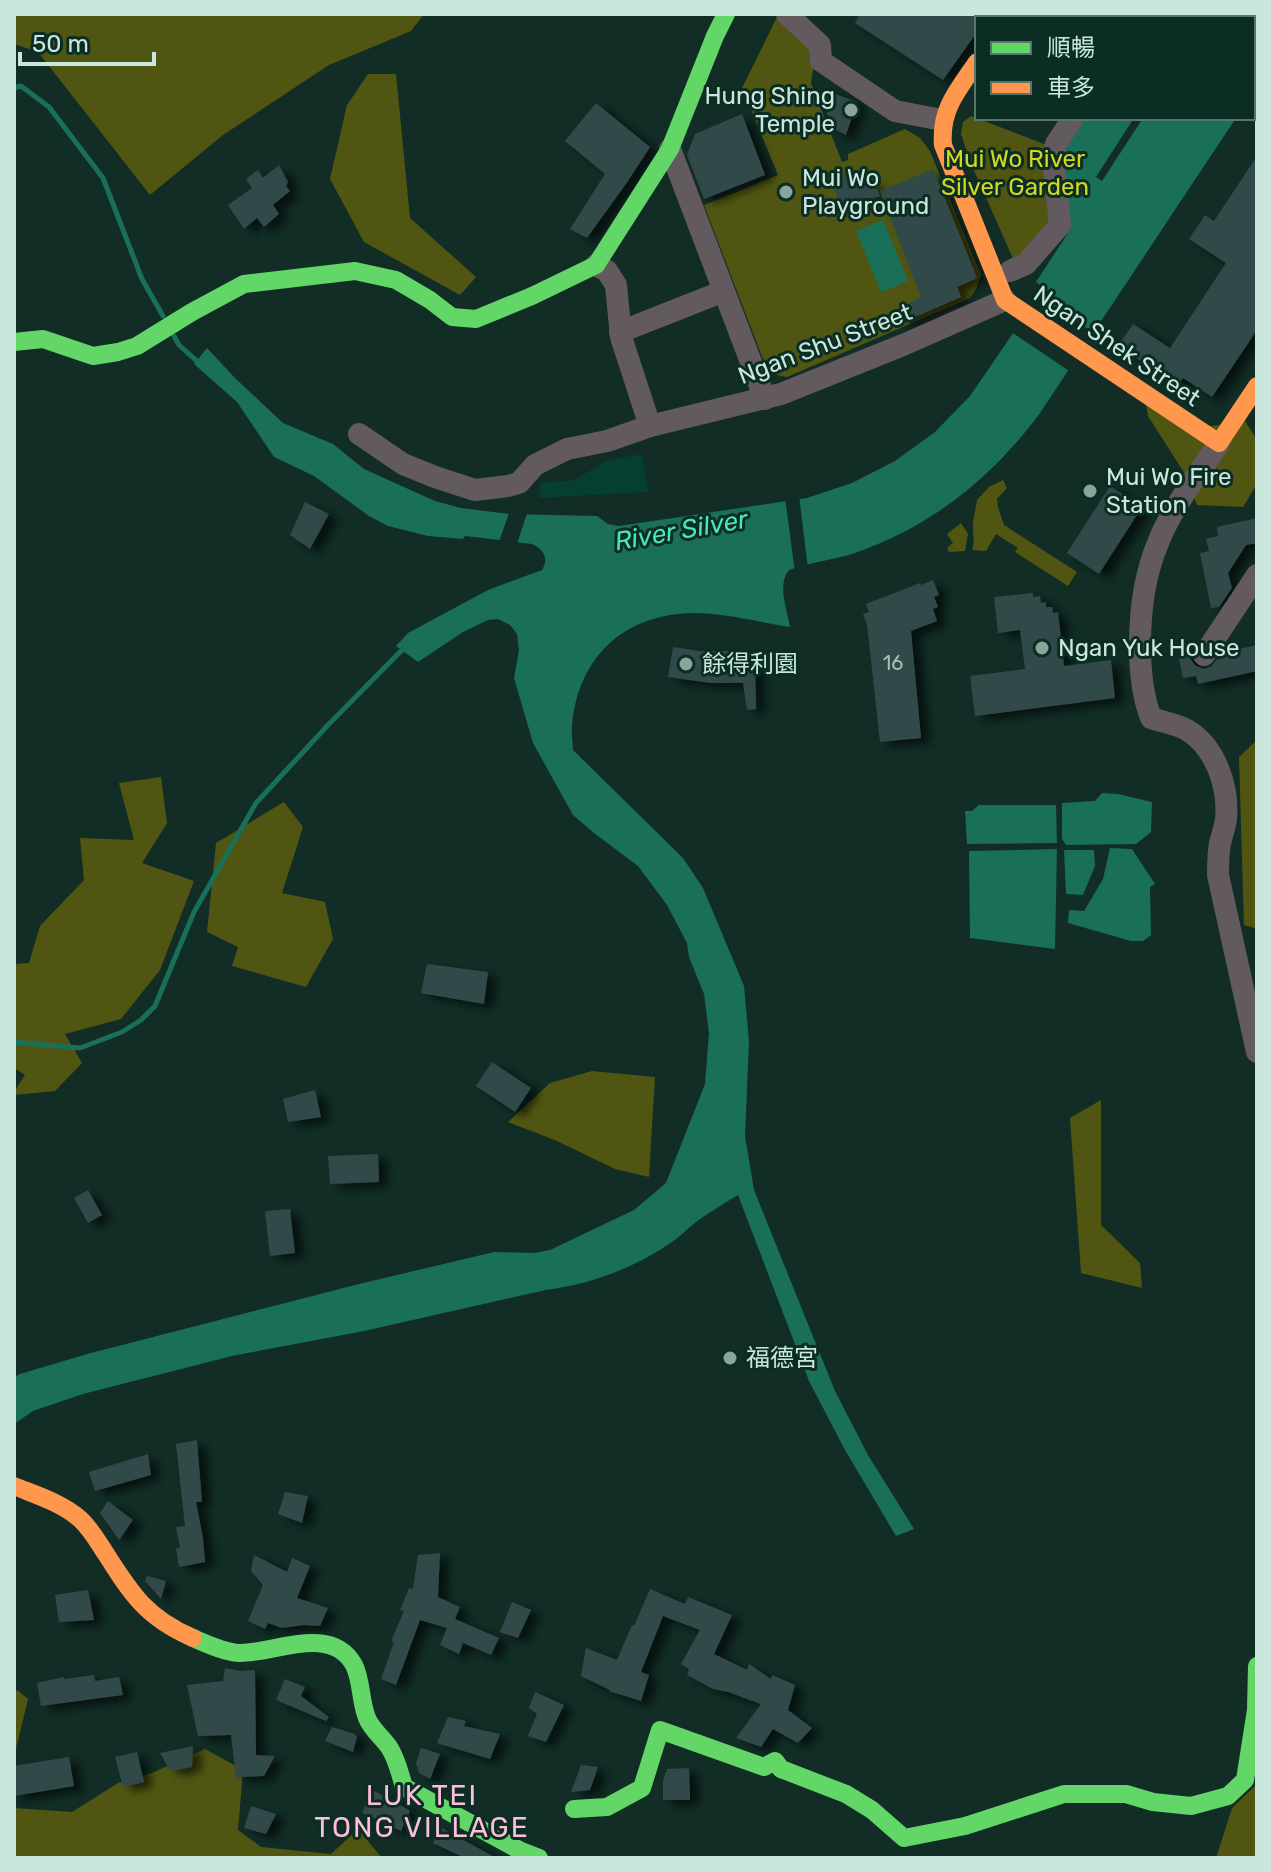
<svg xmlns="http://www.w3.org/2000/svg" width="1271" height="1872" viewBox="0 0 1271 1872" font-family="Rubik,'Noto Sans TC',sans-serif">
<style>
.built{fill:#043f31}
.green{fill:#505611}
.water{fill:#196f58}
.pier{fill:#112d26}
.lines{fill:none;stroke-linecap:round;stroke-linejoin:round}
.stream{stroke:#196f58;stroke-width:5}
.building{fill:#334949;filter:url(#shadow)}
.street{stroke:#635a5f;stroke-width:22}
.fast{stroke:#63d668;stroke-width:18}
.slow{stroke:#ff974d;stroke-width:18}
.poi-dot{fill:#89a69c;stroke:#0b2d23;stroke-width:3}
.labels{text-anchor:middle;stroke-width:6;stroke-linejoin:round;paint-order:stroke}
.number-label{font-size:20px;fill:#a4c0b7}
.poi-label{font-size:24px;fill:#c9e7dc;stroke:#0b2d23;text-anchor:start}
.park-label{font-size:24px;fill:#d4d722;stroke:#0b2d23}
.street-label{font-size:24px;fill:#c9e7dc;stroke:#0b2d23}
.water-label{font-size:26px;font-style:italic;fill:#48e6bc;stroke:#0b2d23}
.quarter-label{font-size:28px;letter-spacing:2px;fill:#fdbeda;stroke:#0b2d23}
</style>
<defs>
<filter id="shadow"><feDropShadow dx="9" dy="5" stdDeviation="4" flood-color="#0009"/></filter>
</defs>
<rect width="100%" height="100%" fill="#112d26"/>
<path class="built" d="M642,454L648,492L539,498L540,483L575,480L605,461Z"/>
<g class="green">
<path d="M14,14H424L411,31L329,65L223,135L150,195L38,52L14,44Z"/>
<path d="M778,15L816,50L811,83L842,162L848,160V154L905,129L920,138L930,151L981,275L976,289L970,298L787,377L772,374L766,367L704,205L778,175L742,88Z"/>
<path d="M368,74H396L410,218L476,277L460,295L364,242L330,179L347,105Z"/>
<path d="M971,116L1052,147L1057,222L1015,263L971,164L961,134L963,122Z"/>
<path d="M1146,404L1184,430L1245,421L1257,440V484L1243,507L1197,505L1183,471L1148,416Z"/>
<path d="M1003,480L1007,488L997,499L998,507L1004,525L1077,572L1068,586L1015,552L1018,548L996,534L986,551L972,550C975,541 973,538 973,529C972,520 976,510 977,500L989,487Z"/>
<path d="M961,523L968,534L965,551L949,552L947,548L953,543L947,534Z"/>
<path d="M1257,740V929L1244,925L1239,757Z"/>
<path d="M161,777L167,823L142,863L194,881L160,970L121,1019L65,1034L82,1063L55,1091L14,1095V1092L25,1075L14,1068V964L29,963L40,926L84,880L80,838L134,840L119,783Z"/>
<path d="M284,802L303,827L282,893L325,902L333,939L306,987L232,966L238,947L207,932L216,843Z"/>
<path d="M592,1071L655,1077L649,1177L615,1169L557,1141L508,1122L550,1083Z"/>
<path d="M1101,1100V1225L1140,1263L1142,1288L1081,1273L1070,1118Z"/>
<path d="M17,1690L28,1699L14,1757V1695Z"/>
<path d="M205,1749L243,1770L238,1830L261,1847L331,1854L358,1829L382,1858H14V1808L72,1812L118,1783L152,1773Z"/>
<path d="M1257,1784V1858H1216L1232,1808Z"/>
</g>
<g class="water">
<path d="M1212,14H1257V87L1253,93V18H1195Z"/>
<path d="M1082,118H1236L1040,413C992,478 932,526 855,553C834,560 810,562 789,570C777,584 787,610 790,627C759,622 724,613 693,613C624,614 578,657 572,726C571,734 573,742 573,750L683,858L703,888L744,986L749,1042L745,1136L754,1190L835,1391L868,1455L914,1529L896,1536L845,1450L809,1381L738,1195C724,1204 709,1212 696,1222C688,1228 681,1236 672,1242C634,1268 592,1284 546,1290L364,1331L232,1356L83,1394L33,1411L14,1424V1377L20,1374L87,1354L359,1284L494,1252L534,1253L550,1250L634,1210L666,1183L705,1084L709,1033L704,994L689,957L687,943L667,905L638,866L594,833L573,815L533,743L514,678L519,650L517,634L510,625L498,619L488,620L463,632L418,662L396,646L408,633L488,590L542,570C549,559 544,549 532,544L465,536L463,539L428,536L388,526L369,516L314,476L274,457L237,402L194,364L207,348L235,378L283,423L333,444L364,469L435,501L461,508L509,514L597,516L608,524L619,526L807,498L852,483L895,461L935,432L970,396L1044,288L1036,282L1068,233L1060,151Z"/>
<path d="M883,220L908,281L881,292L856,231Z"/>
<path d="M1102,793L1118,794L1152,802L1151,832L1136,844L1066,845L1062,839V803L1095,801Z"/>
<path d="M979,805H1056L1057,843L967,844L965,811H972Z"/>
<path d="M1110,848L1132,849L1155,884L1150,887L1151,935L1143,941H1131L1068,923L1069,910L1084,911L1103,879Z"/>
<path d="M1057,849L1055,949L970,938L969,851Z"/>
<path d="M1064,850H1094L1095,866L1083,895L1066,894Z"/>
</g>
<g class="pier">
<path d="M1134,118H1143L1102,181L1096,177Z"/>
<path d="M1035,294L1097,335L1072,373L1010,331Z"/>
<path d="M799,495L808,569L795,572L785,498Z"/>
<path d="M510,510H528L516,547L498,545Z"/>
</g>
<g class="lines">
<g class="stream">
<path d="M14,88L21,86L49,107L103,178L142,279L163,316"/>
<path d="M174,336L179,345L199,363"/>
<path d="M14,1042L80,1048L122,1032L141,1020L155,1006L194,912L256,803L329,724L401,651L408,647"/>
</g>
</g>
<g class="building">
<path d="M860,14H977V32L943,80L855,23Z"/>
<path d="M824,90L857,102L846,135L833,129L825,107Z"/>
<path d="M596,103L650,147L628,181L587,238L570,229L605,174L565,141Z"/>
<path d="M742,114L765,175L704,199L687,155L695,134Z"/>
<path d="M1257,156V330L1212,397L1183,378L1178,385L1118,346L1133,324L1170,348L1226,263L1189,239L1205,215L1214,221Z"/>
<path d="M279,165L288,182L286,186L290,191L273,205L279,214L264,227L257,218L244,229L228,205L252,188L246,179L258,170L263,178Z"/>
<path d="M933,169L977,278L957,287L961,297L901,323L898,308L921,297L880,191Z"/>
<path d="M852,170L858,186L873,180L880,196L844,209L830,180Z"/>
<path d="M1110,486L1142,507L1099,574L1067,553Z"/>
<path d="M305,502L329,514L310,549L290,535Z"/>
<path d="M1257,518V543L1246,545L1228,573L1232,588L1219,607L1211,608L1200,553L1209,551L1206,539L1218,536L1217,527Z"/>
<path d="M933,580L939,595L934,597L938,607L933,609L937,621L911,631L921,738L880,742L867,624L863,614L869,612L866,604L920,583L921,585Z"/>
<path d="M1033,593V597L1040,596L1041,603L1046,602V607H1052L1053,613L1058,612L1064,666L1111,660L1115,698L975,716L970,676L1025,669L1020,630L998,633L994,597Z"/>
<path d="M1195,644L1190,653L1191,660L1196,666L1204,669L1211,667L1222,653L1257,645V671L1198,684L1196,676L1183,678L1177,648Z"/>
<path d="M673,647L700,651H743V663L755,662L756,709L747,710L743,683H710L668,677Z"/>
<path d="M427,964L488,972L484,1004L421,993Z"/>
<path d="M492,1062L531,1088L515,1112L476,1086Z"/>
<path d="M315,1090L321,1117L288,1122L283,1099Z"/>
<path d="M378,1154L379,1182L330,1184L328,1156Z"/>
<path d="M88,1190L102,1215L88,1223L74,1198Z"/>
<path d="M290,1209L295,1253L270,1256L265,1211Z"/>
<path d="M197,1440L202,1502H196L203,1538L205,1562L179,1567L176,1548H180L176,1527L185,1526L176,1444Z"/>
<path d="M148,1454L151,1475L95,1491L89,1472Z"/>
<path d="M285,1492L308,1496L302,1523L278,1514Z"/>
<path d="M108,1501L133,1520L119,1540L100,1513Z"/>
<path d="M440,1553L438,1597L460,1607L455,1619L499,1638L491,1655L463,1643L459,1654L440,1645L447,1628L420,1620L396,1685L381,1679L394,1642L391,1641L404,1611L400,1610L409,1588L413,1589L418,1555Z"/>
<path d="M254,1555L287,1572L292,1558L310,1566L297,1598L328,1608L320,1626L304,1625L282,1628L268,1623L265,1629L248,1621L263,1585L251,1571Z"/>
<path d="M147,1576L166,1581L161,1599L145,1581Z"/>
<path d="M650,1589L685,1604L688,1597L732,1615L714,1654L747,1670L749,1664L771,1679L772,1675L795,1685L788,1710L812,1728L798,1743L773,1729L761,1747L736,1738L761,1704L728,1692L713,1689L687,1675L689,1669L681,1664L700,1630L663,1616L641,1672L649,1675L641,1701L609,1691L610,1690L581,1676L586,1648L617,1660L632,1625L634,1626Z"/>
<path d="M88,1590L94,1620L59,1622L55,1595Z"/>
<path d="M512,1602L531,1610L518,1638L500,1632Z"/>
<path d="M225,1668L240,1671L255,1670L256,1755L275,1756L264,1776L236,1777L231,1735L198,1736L187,1685L223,1681Z"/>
<path d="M94,1675L95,1681L119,1677L123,1695L41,1706L37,1683L64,1677V1679Z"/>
<path d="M285,1679L305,1687L301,1696L329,1717L326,1721L276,1700Z"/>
<path d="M535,1692L564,1705L546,1742L528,1736L537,1714L529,1708Z"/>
<path d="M448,1717L466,1721L464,1726L500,1734L490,1759L437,1743Z"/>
<path d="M332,1727L355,1734L357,1737L353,1752L325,1741Z"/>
<path d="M193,1746L192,1767L170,1771L160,1753Z"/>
<path d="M421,1748L440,1754L430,1779L419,1773L416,1763Z"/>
<path d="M137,1752L144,1782L123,1787L115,1757Z"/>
<path d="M69,1757L74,1786L14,1796V1766Z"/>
<path d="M581,1765L598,1767L590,1790L571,1792Z"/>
<path d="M689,1768L690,1800H663V1780L667,1769Z"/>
<path d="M372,1790L393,1800L410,1811L401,1831L362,1813Z"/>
<path d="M251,1806L276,1814L266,1834L244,1828Z"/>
<path d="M440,1827L496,1858H465L433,1843Z"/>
</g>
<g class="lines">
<g class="street">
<path d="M787,14L820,45L821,61L895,111L942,120"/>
<path d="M1140,18L1143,14"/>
<path d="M670,149L765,399"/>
<path d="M596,265L607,271L616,285L621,337L650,426"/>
<path d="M1010,271L1026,264L1060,225L1053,157L1056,144L1073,118"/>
<path d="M620,332L724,291"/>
<path d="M359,434L403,464L435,477L475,490L508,486L519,483L535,465L567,449L607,441L650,426L781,394L903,345L1005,300"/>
<path d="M1219,443C1198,475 1172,507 1158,543C1144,576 1140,610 1140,645C1140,671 1142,695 1151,718C1163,722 1177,724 1187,730C1216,747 1229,788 1226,819C1225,827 1222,835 1220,843C1218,854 1218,864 1218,875L1257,1052"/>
<path d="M1204,655L1257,575"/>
</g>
<g class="fast">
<path d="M1007,18L1010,14"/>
<path d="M14,342L43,339L93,356L118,352L137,346L192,312L244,284L355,271L396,280L430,300L452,317L476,319L532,296L596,265L670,149L715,36L726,14"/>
<path d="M193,1638C207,1644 224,1652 239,1653C273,1654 331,1623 354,1665C362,1681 360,1701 367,1718C372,1730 382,1737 389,1747C397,1759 400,1774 404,1787L521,1851L539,1858"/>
<path d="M574,1809L607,1807L642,1788L660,1730L764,1767L775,1761L781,1769L846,1794L872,1810L904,1838L965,1826L1064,1794H1126L1153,1802L1191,1806L1228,1796L1245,1780L1256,1710L1257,1666"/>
</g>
<g class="slow">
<path d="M977,62C958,90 940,109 943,145L1005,300L1219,443L1257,386"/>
<path d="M14,1486C36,1495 62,1503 80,1519C91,1529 98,1542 106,1554C132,1595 147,1618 193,1638"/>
</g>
</g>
<g class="poi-dot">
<circle cx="851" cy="110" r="8"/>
<circle cx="786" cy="192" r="8"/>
<circle cx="1090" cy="491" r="8"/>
<circle cx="1042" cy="648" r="8"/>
<circle cx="686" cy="664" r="8"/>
<circle cx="730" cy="1358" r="8"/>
</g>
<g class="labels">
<g class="number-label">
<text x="893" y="670">16</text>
</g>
<g class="poi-label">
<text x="835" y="104" text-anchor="end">Hung Shing<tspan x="835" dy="28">Temple</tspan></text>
<text x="802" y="186">Mui Wo<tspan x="802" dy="28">Playground</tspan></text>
<text x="1106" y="485">Mui Wo Fire<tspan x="1106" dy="28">Station</tspan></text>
<text x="1058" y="656">Ngan Yuk House</text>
<text x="702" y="672">餘得利園</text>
<text x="746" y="1366">福德宮</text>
</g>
<g class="park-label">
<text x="1015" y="167">Mui Wo River<tspan x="1015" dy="28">Silver Garden</tspan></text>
</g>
<g class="street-label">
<text transform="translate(825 344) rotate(-21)" y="8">Ngan Shu Street</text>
<text transform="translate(1117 346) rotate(34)" y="8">Ngan Shek Street</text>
</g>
<g class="water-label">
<text transform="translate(681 530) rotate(-10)" y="9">River Silver</text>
</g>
<g class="quarter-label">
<text x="422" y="1805">LUK TEI<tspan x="422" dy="32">TONG VILLAGE</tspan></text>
</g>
</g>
<rect width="1271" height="1872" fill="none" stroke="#c9e7dc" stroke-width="32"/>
<rect x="975" y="16" width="280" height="104" fill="#0b2d23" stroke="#57776d" stroke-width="2"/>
<rect x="991" y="42" width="40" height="12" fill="#63d668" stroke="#57776d" stroke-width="2"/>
<text x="1047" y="56" font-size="24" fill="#c9e7dc">順暢</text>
<rect x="991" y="82" width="40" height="12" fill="#ff974d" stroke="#57776d" stroke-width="2"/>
<text x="1047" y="96" font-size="24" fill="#c9e7dc">車多</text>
<path d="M20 52v12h134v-12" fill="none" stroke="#c9e7dc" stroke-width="4"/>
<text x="32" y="52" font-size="24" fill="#c9e7dc" stroke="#0b2d23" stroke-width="6" paint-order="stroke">50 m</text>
</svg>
